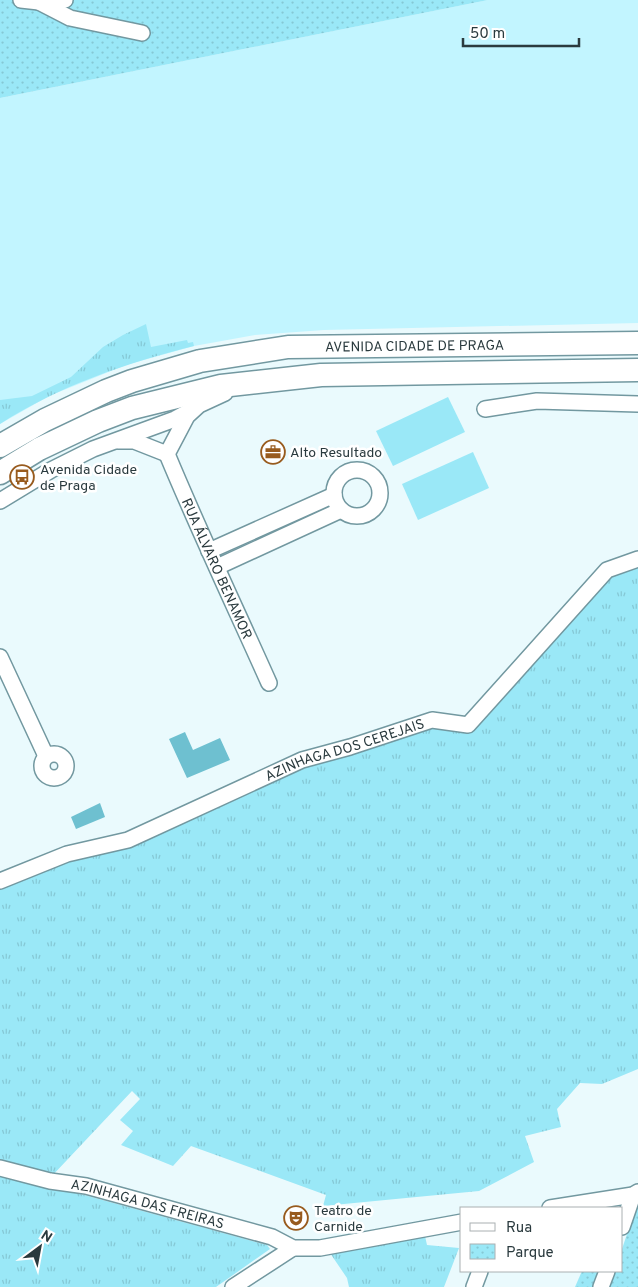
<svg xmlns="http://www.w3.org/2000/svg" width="638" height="1287" viewBox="0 0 638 1287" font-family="Overpass,sans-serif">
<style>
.built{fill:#c2f5ff}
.grass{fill:url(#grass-tufts)}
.park{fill:url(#park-dots)}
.pitch{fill:#9ae8f7}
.water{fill:#6ec0d0}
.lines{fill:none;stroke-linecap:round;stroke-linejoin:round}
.street-casing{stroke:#7298a0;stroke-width:18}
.secondary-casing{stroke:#7298a0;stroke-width:25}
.street{stroke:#fff;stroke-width:15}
.secondary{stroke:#fff;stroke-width:22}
.labels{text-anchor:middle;stroke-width:5;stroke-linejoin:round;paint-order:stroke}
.street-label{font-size:14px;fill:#2a3a3e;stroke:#fff}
.poi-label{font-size:14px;fill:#2a3a3e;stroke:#fff;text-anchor:start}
</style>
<defs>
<pattern id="grass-tufts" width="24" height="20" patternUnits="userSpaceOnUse" patternTransform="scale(1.25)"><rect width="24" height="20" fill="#9ae8f7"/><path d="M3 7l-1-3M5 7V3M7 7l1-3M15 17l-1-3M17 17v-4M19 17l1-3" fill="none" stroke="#85c8d5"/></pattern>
<pattern id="park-dots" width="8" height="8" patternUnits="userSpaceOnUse" patternTransform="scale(1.25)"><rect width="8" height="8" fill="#9ae8f7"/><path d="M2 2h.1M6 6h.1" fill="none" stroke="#85c8d5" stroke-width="1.8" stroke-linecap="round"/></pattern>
</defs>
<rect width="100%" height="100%" fill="#eafafd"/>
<path class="built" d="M488,0H638V323L324,330L255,335L194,346L126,365L49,396L0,424V98Z"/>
<g class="grass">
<path d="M146,324L151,347L187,340L188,343L193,342L194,346C126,363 59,386 0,424V400L32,396L71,377L103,347L123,335Z"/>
<path d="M638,565V1069L602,1084L580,1083L557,1109L561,1127L525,1136L534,1162L479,1191L323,1206L326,1195L191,1146L173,1166L121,1145L133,1131L120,1120L140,1099L132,1091L51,1177L0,1164V883L271,779L296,772L316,762L431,728L472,730L609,576Z"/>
<path d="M0,1172L267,1245L270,1249L216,1287H0Z"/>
<path d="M425,1236L427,1245L459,1248L444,1287H349L347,1278L330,1253Z"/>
</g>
<g class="park">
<path d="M0,0H488L0,98Z"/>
<path d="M638,1201V1287H609L614,1271H622V1249Z"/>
<path d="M582,1271H602L597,1287H575Z"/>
</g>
<g class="pitch">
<path d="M448,397L465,432L393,466L376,431Z"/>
<path d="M473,452L489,488L418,520L402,484Z"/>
</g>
<g class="water">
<path d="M185,732L193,750L220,738L230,760L187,778L169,739Z"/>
<path d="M100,803L105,817L76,829L71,817Z"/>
</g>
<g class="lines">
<g class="street-casing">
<g id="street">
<path d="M21,0L39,2L65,0"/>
<path d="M39,2L70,18L142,33"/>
<path d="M485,409L537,401L638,404"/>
<path d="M118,441H134L167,454L187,416L199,405L225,393"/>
<path id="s1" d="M167,454C199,531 235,607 269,683"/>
<circle cx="357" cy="493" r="23"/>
<path d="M0,501L51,470L93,449L175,419L192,410"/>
<path d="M209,551L334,495"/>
<path d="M217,567L341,510"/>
<path d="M0,657L46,756"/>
<circle cx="54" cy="766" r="12"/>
<path id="s2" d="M0,881L67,854L128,840L302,760L350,747L432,720L468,725L607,570L638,559"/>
<path id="s3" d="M0,1168L50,1181L86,1186L272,1237L293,1248H320L462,1222"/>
<path d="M550,1208L633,1195L638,1192"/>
<path d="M622,1227L633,1195"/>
<path d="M233,1287L293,1248"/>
<path d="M474,1287L480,1271"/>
<path d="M601,1287L607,1271"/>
</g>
</g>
<g class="secondary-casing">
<g id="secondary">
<path id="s4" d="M0,446L45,420L106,391L132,381L200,361L288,347L638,343"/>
<path d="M0,473L39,449L98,421L132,408L221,386L321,375L638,370"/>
</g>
</g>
<use href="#street" class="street"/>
<use href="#secondary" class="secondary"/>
</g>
<defs>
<g id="office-ring" transform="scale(1.25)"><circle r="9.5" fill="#fff" stroke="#985b1e" stroke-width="1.5"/><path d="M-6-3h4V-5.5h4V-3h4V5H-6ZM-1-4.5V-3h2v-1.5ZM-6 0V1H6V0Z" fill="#985b1e"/></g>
<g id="bus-ring" transform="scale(1.25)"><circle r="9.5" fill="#fff" stroke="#985b1e" stroke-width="1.5"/><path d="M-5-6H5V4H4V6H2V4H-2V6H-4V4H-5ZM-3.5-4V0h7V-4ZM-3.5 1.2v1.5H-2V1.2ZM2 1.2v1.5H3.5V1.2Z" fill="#985b1e"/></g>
<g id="theatre-ring" transform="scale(1.25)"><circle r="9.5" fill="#fff" stroke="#985b1e" stroke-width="1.5"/><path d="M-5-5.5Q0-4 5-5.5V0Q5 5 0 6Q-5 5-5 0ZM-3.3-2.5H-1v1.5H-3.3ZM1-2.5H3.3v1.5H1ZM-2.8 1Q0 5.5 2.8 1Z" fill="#985b1e"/></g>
</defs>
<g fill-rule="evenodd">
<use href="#office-ring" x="273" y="452"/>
<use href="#bus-ring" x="22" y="477"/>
<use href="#theatre-ring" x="296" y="1218"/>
</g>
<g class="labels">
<g class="street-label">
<text dy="5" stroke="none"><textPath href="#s4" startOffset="434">AVENIDA CIDADE DE PRAGA</textPath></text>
<text dy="5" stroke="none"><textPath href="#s1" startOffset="125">RUA ÁLVARO BENAMOR</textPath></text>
<text dy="5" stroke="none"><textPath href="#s2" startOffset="370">AZINHAGA DOS CEREJAIS</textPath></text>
<text dy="5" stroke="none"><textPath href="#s3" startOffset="152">AZINHAGA DAS FREIRAS</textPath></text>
</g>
<g class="poi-label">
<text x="290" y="457">Alto Resultado</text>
<text x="40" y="474">Avenida Cidade<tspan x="40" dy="16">de Praga</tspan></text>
<text x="314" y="1215">Teatro de<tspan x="314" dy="16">Carnide</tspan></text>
</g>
</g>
<rect x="460" y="1207" width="162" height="65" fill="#ffffff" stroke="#aab0b2"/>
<rect x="470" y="1223" width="25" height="8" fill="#ffffff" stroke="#aab0b2"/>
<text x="506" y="1232" font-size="15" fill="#2a3a3e">Rua</text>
<rect x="470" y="1244" width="25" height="15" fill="url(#park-dots)" stroke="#aab0b2"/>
<text x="506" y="1257" font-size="15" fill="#2a3a3e">Parque</text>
<g transform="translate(40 1247) rotate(32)" stroke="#ffffff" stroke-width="4" paint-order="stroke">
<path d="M0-4L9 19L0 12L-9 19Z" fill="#2a3a3e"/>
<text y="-8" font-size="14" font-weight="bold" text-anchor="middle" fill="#2a3a3e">N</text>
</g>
<path d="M463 38v8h116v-8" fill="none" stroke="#2a3a3e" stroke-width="2.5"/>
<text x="470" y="38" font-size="15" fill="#2a3a3e" stroke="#ffffff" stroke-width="4" paint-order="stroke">50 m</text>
</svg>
